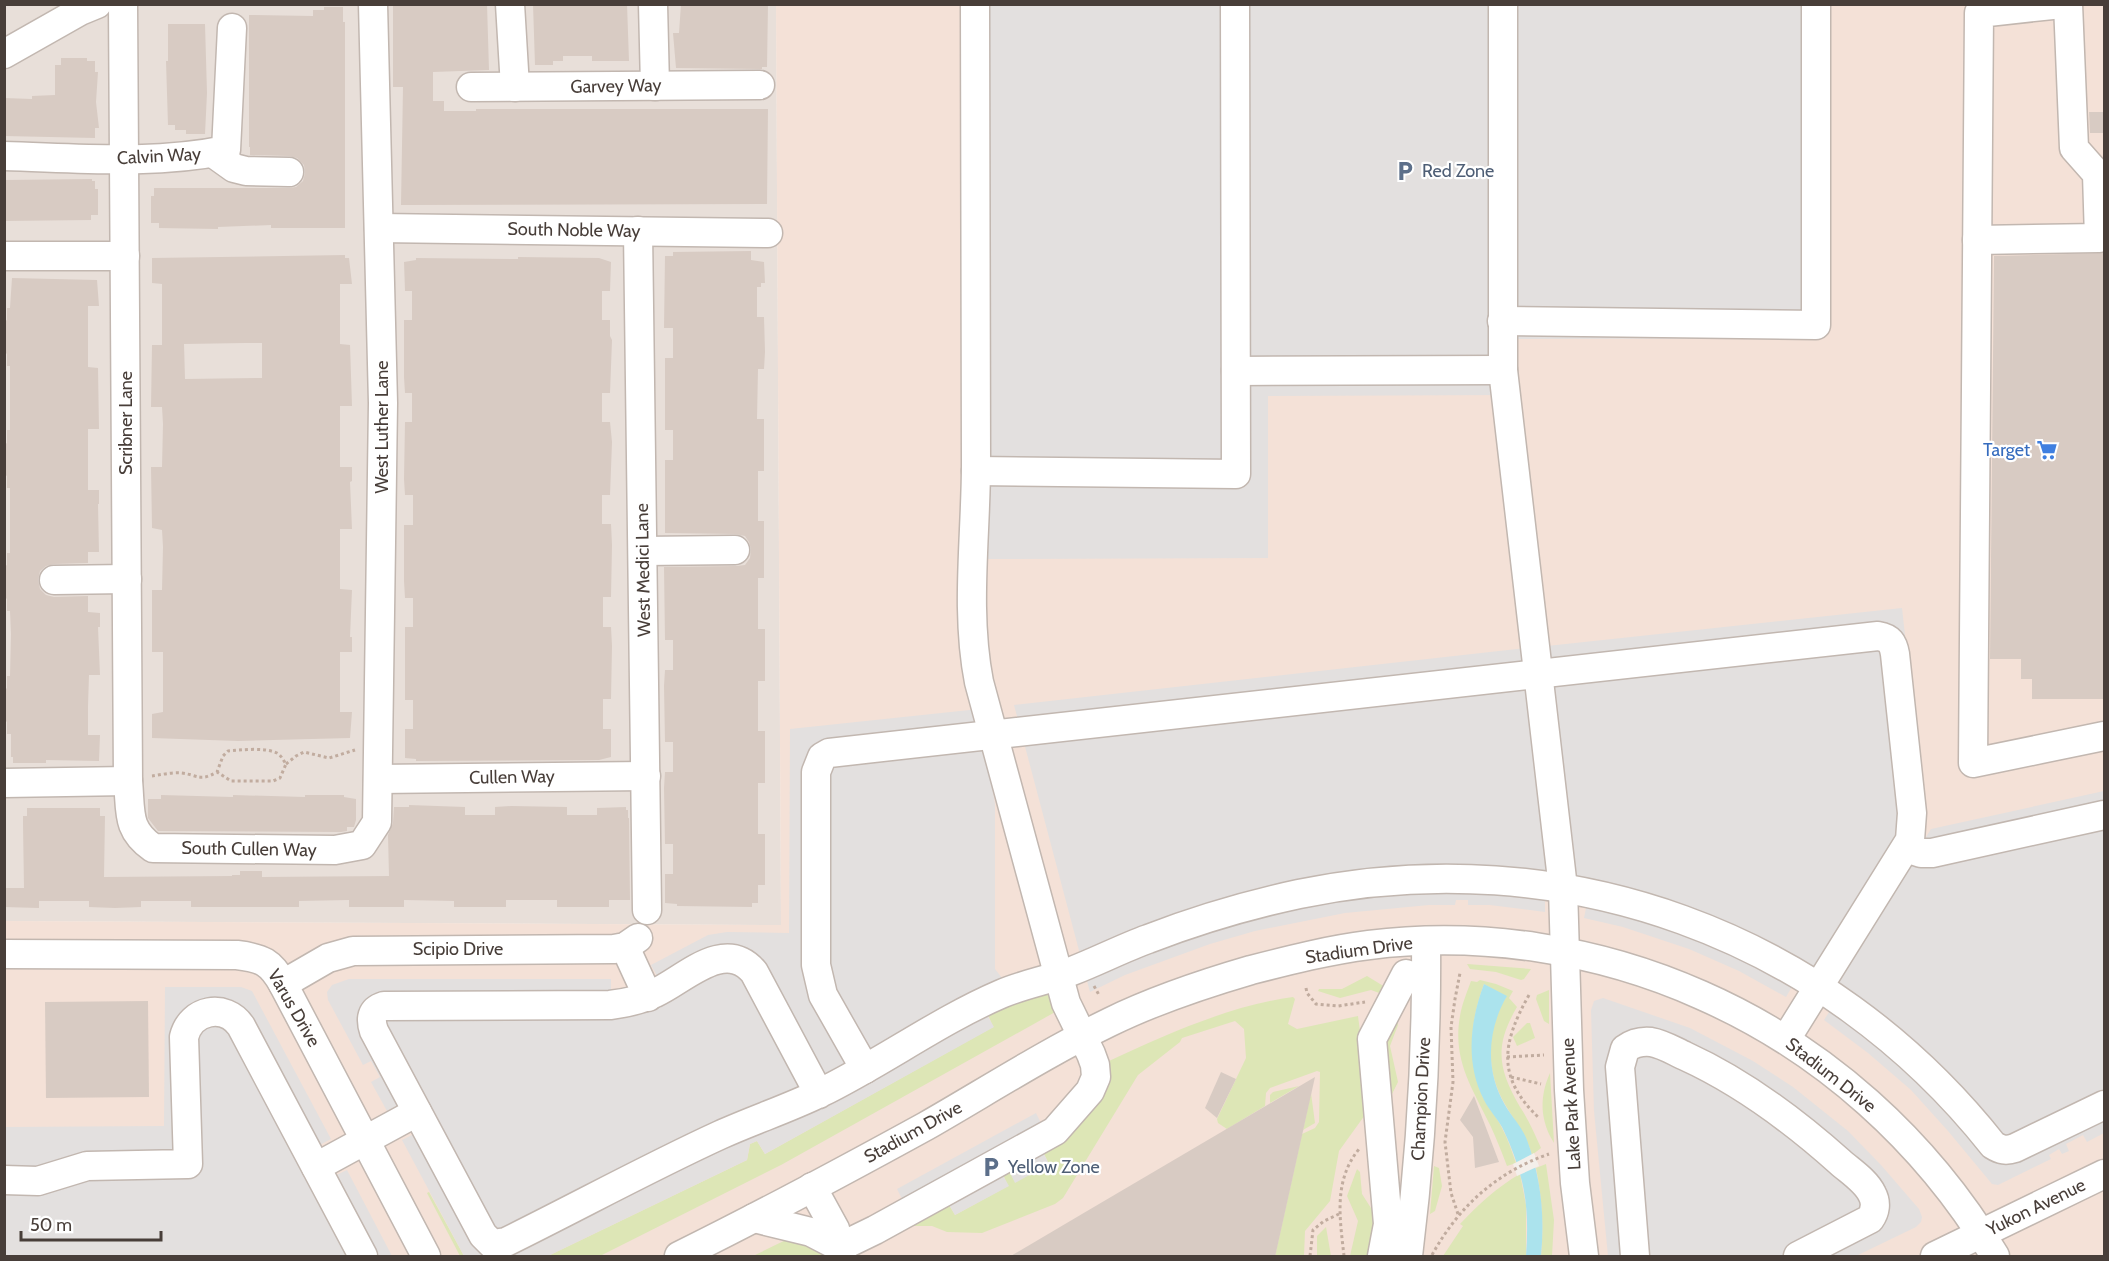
<svg xmlns="http://www.w3.org/2000/svg" width="2109" height="1261" viewBox="0 0 2109 1261" font-family="Cabin,sans-serif">
<style>
.residential{fill:#e8dfd9}
.commercial{fill:#f4e1d7}
.green{fill:#dde6b6}
.parking{fill:#e3e0df}
.water{fill:#abe3ed}
.pier{fill:#f4efea}
.building{fill:#d8cbc3;fill-rule:evenodd}
.lines{fill:none;stroke-linecap:round;stroke-linejoin:round}
.minor-casing{stroke:#c2b7b0;stroke-width:31}
.path{stroke:#c1ac9f;stroke-width:3;stroke-dasharray:3 3;stroke-linecap:butt}
.minor{stroke:#fff;stroke-width:28}
.labels{text-anchor:middle;stroke-width:4.5;stroke-linejoin:round;paint-order:stroke}
.street-label{font-size:18px;fill:#483e39;stroke:#fff}
.service-label{font-size:18px;fill:#4e5e75;stroke:#fff;text-anchor:start}
.shop-label{font-size:18px;fill:#366cbe;stroke:#fff;text-anchor:end}
</style>
<rect width="100%" height="100%" fill="#f4efea"/>
<path class="residential" d="M5,5H776L781,925L5,921Z"/>
<path class="commercial" d="M776,5H2104V1256H5V921L781,925Z"/>
<g class="green">
<path d="M1467,964L1531,969L1524,979L1521,980L1496,972L1470,969Z"/>
<path d="M1367,976L1385,987L1382,994L1371,990L1340,998L1318,991L1319,989H1342Z"/>
<path d="M1480,980L1496,984L1513,991L1509,998L1517,1007C1494,1046 1498,1069 1520,1107C1529,1120 1535,1135 1541,1148L1532,1155C1525,1133 1517,1125 1506,1106C1485,1072 1486,1030 1506,997L1484,984C1470,1022 1467,1059 1483,1097C1488,1108 1497,1117 1502,1128C1508,1139 1512,1152 1516,1163L1507,1166C1502,1153 1497,1140 1491,1127C1473,1089 1452,1061 1460,1016C1462,1004 1467,992 1471,981L1477,982Z"/>
<path d="M1549,990V1024L1544,1021L1536,999L1537,995Z"/>
<path d="M1050,992L1057,1011L781,1165L600,1256H548L747,1160L750,1144L757,1141L765,1154L993,1027L987,1012Z"/>
<path d="M1293,997L1295,999L1288,1024L1297,1029L1358,1016L1370,1108L1339,1151L1330,1201L1305,1231L1304,1256H1275L1302,1134L1315,1128L1319,1122L1320,1072L1317,1071L1270,1088L1266,1093L1265,1106L1227,1129L1218,1123L1217,1119L1246,1058L1244,1029L1235,1021L1182,1038L1180,1042L1138,1075L1063,1198L1055,1204L982,1233L947,1232L932,1226H903L948,1203L955,1215L1008,1186L1002,1172L1049,1164L1043,1152L1109,1077V1061C1167,1034 1229,1006 1293,997Z"/>
<path d="M1397,1020L1398,1025L1390,1046L1398,1082L1392,1094L1390,1091L1391,1085L1380,1048Z"/>
<path d="M1527,1023H1530L1535,1038L1517,1046L1513,1037Z"/>
<path d="M1550,1073L1554,1143C1540,1121 1539,1097 1550,1073Z"/>
<path d="M1299,1086L1270,1103V1095L1273,1092Z"/>
<path d="M1311,1093L1315,1123L1303,1130Z"/>
<path d="M1546,1164L1554,1220L1552,1256H1541C1544,1226 1542,1198 1536,1168Z"/>
<path d="M1434,1166L1439,1168L1442,1186L1435,1211L1430,1214Z"/>
<path d="M1357,1169L1360,1172L1362,1194L1378,1219L1369,1256H1350L1358,1221L1347,1196Z"/>
<path d="M1520,1174L1526,1205V1256H1443L1463,1226L1460,1224C1478,1205 1497,1187 1520,1174Z"/>
<path d="M429,1192L464,1256H460L427,1193Z"/>
<path d="M1326,1227L1331,1256H1317V1236Z"/>
<path d="M792,1237L832,1256H753Z"/>
</g>
<g class="parking">
<path d="M984,5H1825V338L1514,339V395L1268,396V558L985,559Z"/>
<path d="M1902,608L1923,798L1803,991L1793,985L1786,997L1739,971L1689,949L1623,927L1584,918L1591,884L1576,880L1547,646Z"/>
<path d="M1527,648L1553,898H1545V912L1490,905H1468V900H1456L1455,905H1429L1345,913L1255,931L1210,944L1125,975L1090,992L1014,705Z"/>
<path d="M979,709L995,804V969L1002,978L1044,991L987,1015L994,1027L765,1154L757,1141L750,1144L747,1160L548,1256H464L402,1140L414,1134L398,1105L387,1111L371,1082L380,1077L371,1061L363,1065L328,1000L327,992L332,985L349,979H611V992L613,994L657,976L651,965L708,935L727,932L789,933L790,729Z"/>
<path d="M2104,791V1133L2087,1142L2083,1135L2066,1144L2069,1151L2062,1154L2059,1149L2049,1155L2051,1159L1998,1185L1992,1184L1948,1131L1911,1090L1868,1053L1824,1020L1831,1009L1822,1003L1931,829Z"/>
<path d="M165,987H241L252,991L331,1139L318,1146L334,1176L347,1170L392,1256H5L4,1127L164,1126Z"/>
<path d="M1603,998L1690,1028L1753,1061L1793,1087L1848,1131L1881,1165L1919,1209L1922,1217L1921,1222L1916,1227L1856,1256H1608L1594,1111L1591,1010L1594,1001Z"/>
<path d="M1036,1113L1052,1145L1043,1152L1049,1164L1015,1183L1008,1169L1002,1174L1009,1186L955,1215L948,1203L913,1221L897,1189Z"/>
</g>
<path class="water" d="M1484,984L1507,996C1487,1030 1485,1071 1505,1105C1512,1117 1522,1127 1527,1140C1541,1178 1545,1216 1541,1256H1526C1528,1229 1528,1201 1520,1174C1516,1159 1509,1141 1502,1127C1497,1118 1489,1110 1484,1100C1465,1063 1470,1021 1484,984Z"/>
<path class="pier" d="M1534,1153L1539,1166L1517,1176L1513,1164Z"/>
<g class="building">
<path d="M393,4H487L489,70L433,72V101H444V111H476V109H768L767,204L401,205L403,87H393Z"/>
<path d="M533,4H627L629,61H592V56H563V61H553V65H535Z"/>
<path d="M681,4H768L767,67H762V69L676,68L673,33H679Z"/>
<path d="M324,7H343V22H345V228H271V225L218,227V229L159,228V223H151V196H154V188H289L296,187L303,181L305,173L304,165L297,158L289,156L250,155V147H249V15L313,16V10H324Z"/>
<path d="M168,24H205L207,93L205,134H186V130H175V125H168L166,61H168Z"/>
<path d="M61,58H87V61H95V72H98L96,102L99,128H95V138L4,136V98L32,99V96L55,95V65H61Z"/>
<path d="M2089,112H2104V133H2090Z"/>
<path d="M92,179V181H95V189H98V215H91V220L4,221V180Z"/>
<path d="M751,251V260L764,262L765,283H761V287H757V317H764L765,352L764,369H758L757,419H764V471H758V521H764V578H758V629H765V681H758V731H765V783H758V834H765V885H758V903H752V907L677,906V904L665,903V874H673V844H665L664,788L665,772H673V742H665L664,686L665,670H673V640H665L664,567L736,566L745,565L750,558L751,549L749,542L745,536L735,534L665,533V460H673V430H665V358H673V328H664L665,256H673V252Z"/>
<path d="M2104,253V699H2032V679H2021V659H1990L1994,256Z"/>
<path d="M345,255V258H349L352,284H340V344L350,345L352,406H340V467H352V481L350,482L352,529H340V589L352,590L350,637H352V652H340V712H352L350,738L238,741L152,738V714L163,712V652H152V590H162L163,547L162,530L152,528L151,467H162L163,424L162,407H151L152,345H162V284L152,283V258ZM245,343H262V378L185,379L184,344Z"/>
<path d="M518,257L599,258L611,262L610,291H602V320H610V336L612,340L610,393H602V422H610L612,442L610,495H602V524H611L612,545L611,597H603V627H611L612,646L611,699H603V729H611V757L599,760L416,761V759L405,758V729H413V700H405V627H413V598H405L404,581V525H413V495H405L404,479L405,422H412V393H405L404,377V320H412V291H405L404,262L416,260V258L518,259Z"/>
<path d="M12,278L97,280L99,306H88V367L98,368L99,429H88V490H99V504H98L99,552H88V563L54,564L46,566L40,571L38,580L40,589L46,595L54,597L88,596V612L100,613V627H98L100,675H89L88,706V735H100L99,761L46,760V763H13V757H11V734H7V722L4,719V691L7,688V676H10L11,634L10,611H7V599L4,596V567L7,565V553H10V488H7V476L4,474V445L7,443V430H10V366H7V354L4,351V322L7,320V308H10Z"/>
<path d="M161,795L233,797V795L305,797V795H344V797L356,799V820L354,827H347V831L341,832L158,831L148,818V799H161Z"/>
<path d="M409,805L465,807V815H495V807L511,806L567,807V815H597V808L626,807V810H628V818H629L630,900H609V907H557V900H506V907H454V901L404,900V907H349V900L299,901V907H191V901H141V907L115,908L89,907V901H39V908L4,907V888H24L23,824V816H27V808H100V816H105L104,877L232,876V875H240V871H262V877L389,876L388,835L393,823L394,807H409Z"/>
<path d="M148,1001L149,1097L46,1098L45,1002Z"/>
<path d="M1221,1072L1236,1079L1217,1118L1205,1108Z"/>
<path d="M1315,1077L1275,1257H1009L1082,1214Z"/>
<path d="M1474,1096L1499,1162L1475,1168L1473,1137L1460,1120Z"/>
</g>
<g class="lines">
<g class="minor-casing">
<g id="minor">
<path d="M123,4L128,781C131,812 126,829 153,848L335,850L362,845L377,822L383,403L373,4"/>
<path d="M510,4L515,87"/>
<path d="M653,4L655,86"/>
<path d="M1503,4V370L1563,888L1569,1090L1575,1183L1584,1256"/>
<path d="M2062,4L1979,13L1973,763L2104,736"/>
<path d="M4,54L80,11L97,4"/>
<path d="M471,87L760,85"/>
<path d="M213,153L234,168L246,171L289,172"/>
<path d="M4,156C78,158 154,165 226,150L232,28"/>
<path d="M379,228L768,233"/>
<path d="M638,231L647,910"/>
<path d="M1977,240L2099,238L2097,174L2074,148L2068,4"/>
<path d="M4,256H125"/>
<path d="M1502,321L1816,325V4"/>
<path d="M1236,371L1503,370"/>
<path d="M976,471L1236,474L1235,4"/>
<path d="M643,551L735,550"/>
<path d="M54,580L127,579"/>
<path d="M378,779L646,776"/>
<path d="M4,783L128,781"/>
<path d="M1906,848L1921,853H1932L2104,815"/>
<path d="M625,947L648,997"/>
<path d="M4,954L237,955C262,958 271,962 283,984L426,1256"/>
<path d="M283,984L328,958L353,951L614,949L625,947L638,938"/>
<path d="M865,1069L823,995L816,965V772L822,757L829,753L1878,636C1890,638 1893,643 1895,654L1912,813L1910,840L1786,1039"/>
<path d="M819,1094L754,972C724,937 684,980 655,993C641,1000 626,1003 610,1005L384,1006C371,1010 370,1019 374,1031L483,1235L492,1244L506,1242C577,1207 648,1168 720,1135C753,1120 787,1109 820,1093C882,1063 938,1021 1001,994C1024,984 1049,980 1072,971C1098,961 1123,948 1148,939C1197,920 1248,905 1299,894C1563,839 1826,934 1993,1145C2001,1150 2006,1151 2015,1148L2104,1105"/>
<path d="M316,1167L417,1112"/>
<path d="M4,1180L38,1181L87,1166L188,1164L184,1037C191,1009 225,1003 241,1026L363,1256"/>
<path d="M812,1187L835,1229L842,1253"/>
<path d="M754,1218L811,1232L840,1247L875,1230L1055,1131L1090,1091L1096,1077L1095,1065L1091,1054L1066,1003L979,682C965,611 976,536 976,464C976,311 976,158 975,4"/>
<path d="M679,1256C762,1215 844,1171 926,1126C987,1091 1046,1053 1110,1022C1155,1000 1203,984 1251,970C1290,960 1329,950 1369,945C1481,931 1598,949 1701,995C1824,1049 1926,1141 1995,1256"/>
<path d="M1382,1256L1388,1224L1372,1039L1406,974"/>
<path d="M1408,1256C1421,1152 1427,1047 1426,941"/>
<path d="M1635,1256L1620,1067L1625,1049C1633,1043 1641,1041 1651,1042C1663,1044 1674,1051 1685,1056C1742,1082 1793,1120 1840,1162C1850,1171 1866,1181 1872,1194C1877,1203 1875,1212 1870,1219L1798,1256"/>
<path d="M1935,1256L2104,1174"/>
</g>
</g>
<g class="path">
<path d="M286,764L296,756L304,752L329,758L355,750"/>
<path d="M152,776C160,775 172,772 181,773C199,775 199,782 217,772L231,781H273L280,778L286,764C283,760 281,755 277,753C264,747 241,750 228,751L223,756L217,772"/>
<path d="M1094,986L1099,995"/>
<path d="M1306,988L1307,993L1316,1004L1338,1006L1365,1002"/>
<path d="M1529,995C1502,1043 1496,1077 1539,1118"/>
<path d="M1507,1057L1544,1055"/>
<path d="M1511,1077L1541,1084"/>
<path d="M1458,1214L1451,1193L1445,1142L1453,1082L1451,1027L1455,999L1460,973"/>
<path d="M1432,1255C1459,1206 1497,1172 1549,1154"/>
<path d="M1310,1256L1313,1230L1324,1221L1339,1214"/>
<path d="M1344,1256C1340,1219 1333,1181 1359,1149"/>
</g>
<use href="#minor" class="minor"/>
</g>
<defs>
<g id="parking-bare" transform="scale(1.62)"><path d="M-3.5-5.5H1a3.5 3.5 0 0 1 0 7H-1V5.5H-3.5ZM-1-3.4V-.6H.8a1.4 1.4 0 0 0 0-2.8Z" fill="#5c6f8a" stroke="#fff" stroke-width="2.5" paint-order="stroke"/></g>
<g id="supermarket-bare" transform="scale(1.62)"><path d="M-6-5.5h2.5l.6 2H6L4.5 2H-2.5L-4.4-4H-6ZM-1.5 3.2a1.3 1.3 0 1 0 .1 0ZM3 3.2a1.3 1.3 0 1 0 .1 0Z" fill="#3f7fe0" stroke="#fff" stroke-width="2.5" paint-order="stroke"/></g>
</defs>
<g fill-rule="evenodd">
<use href="#parking-bare" x="1405" y="171"/>
<use href="#supermarket-bare" x="2047" y="450"/>
<use href="#parking-bare" x="991" y="1167"/>
</g>
<g class="labels">
<g class="street-label">
<text transform="translate(616 86) rotate(-1)" y="6">Garvey Way</text>
<text transform="translate(159 156) rotate(-3)" y="6">Calvin Way</text>
<text transform="translate(574 230) rotate(1)" y="6">South Noble Way</text>
<text transform="translate(126 423) rotate(-90)" y="6">Scribner Lane</text>
<text transform="translate(382 427) rotate(-90)" y="6">West Luther Lane</text>
<text transform="translate(643 570) rotate(-91)" y="6">West Medici Lane</text>
<text transform="translate(512 777) rotate(-1)" y="6">Cullen Way</text>
<text transform="translate(249 849) rotate(1)" y="6">South Cullen Way</text>
<text x="458" y="955">Scipio Drive</text>
<text transform="translate(1359 950) rotate(-8)" y="6">Stadium Drive</text>
<text transform="translate(294 1008) rotate(60)" y="6">Varus Drive</text>
<text transform="translate(1831 1075) rotate(38)" y="6">Stadium Drive</text>
<text transform="translate(1421 1099) rotate(-87)" y="6">Champion Drive</text>
<text transform="translate(1571 1104) rotate(-93)" y="6">Lake Park Avenue</text>
<text transform="translate(913 1132) rotate(-29)" y="6">Stadium Drive</text>
<text transform="translate(2036 1207) rotate(-26)" y="6">Yukon Avenue</text>
</g>
<g class="service-label">
<text x="1422" y="177">Red Zone</text>
<text x="1008" y="1173">Yellow Zone</text>
</g>
<g class="shop-label">
<text x="2030" y="456">Target</text>
</g>
</g>
<rect width="2109" height="1261" fill="none" stroke="#483e39" stroke-width="12"/>
<path d="M21 1231v9h140v-9" fill="none" stroke="#483e39" stroke-width="3"/>
<text x="30" y="1231" font-size="18" fill="#483e39" stroke="#ffffff" stroke-width="4.5" paint-order="stroke">50 m</text>
</svg>
